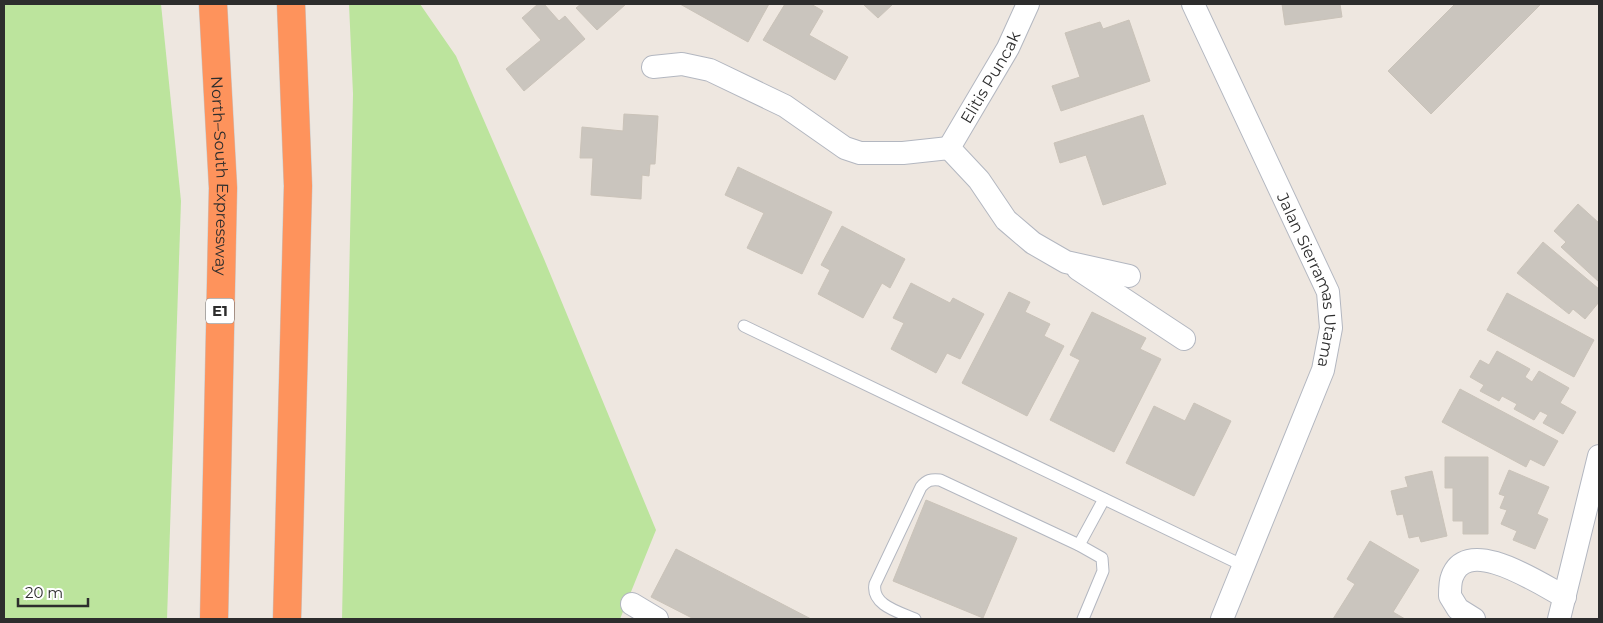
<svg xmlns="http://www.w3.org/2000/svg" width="1603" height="623" viewBox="0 0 1603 623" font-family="Montserrat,sans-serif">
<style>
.green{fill:#bce49d}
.building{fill:#cac5be;stroke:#cac3b9}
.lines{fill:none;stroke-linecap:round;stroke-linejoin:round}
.lane-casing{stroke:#b3b7c0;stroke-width:13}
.street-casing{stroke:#b3b7c0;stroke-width:24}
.highway-casing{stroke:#c8c8c8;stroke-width:29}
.lane{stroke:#fff;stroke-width:11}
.street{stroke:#fff;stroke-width:22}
.highway{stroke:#fe935c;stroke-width:28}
.labels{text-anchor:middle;stroke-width:4.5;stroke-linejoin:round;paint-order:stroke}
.shield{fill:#fff;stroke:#6c6c6c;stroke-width:1}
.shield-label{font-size:15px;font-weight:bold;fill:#2d2d2d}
.street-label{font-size:16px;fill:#2d2d2d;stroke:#fff}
</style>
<rect width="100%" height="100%" fill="#eee7e0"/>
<g class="green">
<path d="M4,4H161L181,201L167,619H4Z"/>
<path d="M349,4H420L456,56L544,259L656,530L620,619H342L353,94Z"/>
</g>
<g class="building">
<path d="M538,4H544L559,21L565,16L585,39L524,91L506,69L541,40L522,18Z"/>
<path d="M581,4H626L597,30L576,8Z"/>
<path d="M680,4H769L748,42Z"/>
<path d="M785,4H811L823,11L809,35L848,57L835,80L763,40Z"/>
<path d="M863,4H893L878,18Z"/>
<path d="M1282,4H1340L1342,17L1285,25Z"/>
<path d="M1455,4H1541L1431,114L1388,71Z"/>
<path d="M1129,20L1150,81L1061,111L1052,86L1080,77L1065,33L1100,22L1103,29Z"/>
<path d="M624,114L658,116L655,164H650L649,176L642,175L641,199L591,195L593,158H580L582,127L623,131Z"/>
<path d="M1143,115L1166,184L1103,205L1086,155L1060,163L1054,143Z"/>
<path d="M738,167L832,212L802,274L747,248L764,213L725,195Z"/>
<path d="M1578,204L1599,223V282L1561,247L1566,242L1554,231Z"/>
<path d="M842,226L905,259L890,288L882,283L863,318L818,294L830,270L821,265Z"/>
<path d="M1543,242L1599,289V302L1585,319L1573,309L1569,314L1517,273Z"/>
<path d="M911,283L950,303L953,298L984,314L960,359L947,353L936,373L891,349L904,323L893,318Z"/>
<path d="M1009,292L1030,302L1025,312L1050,324L1044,336L1064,346L1027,416L962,383Z"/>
<path d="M1507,293L1594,340L1574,377L1487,330Z"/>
<path d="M1092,312L1146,338L1140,349L1161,359L1114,452L1050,420L1080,360L1070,355Z"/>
<path d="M1497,351L1530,369L1525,377L1532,382L1539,371L1569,388L1560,403L1576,412L1563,434L1543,423L1548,415L1540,411L1534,420L1514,409L1517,404L1502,396L1499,401L1480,391L1484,385L1470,377L1480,360L1489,365Z"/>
<path d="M1460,389L1558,441L1544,466L1530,459L1526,467L1442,422Z"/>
<path d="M1194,403L1231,421L1194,496L1126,463L1154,406L1185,421Z"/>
<path d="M1445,457H1488V534H1463V521H1453V488H1445Z"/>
<path d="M1509,470L1549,487L1537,514L1548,519L1535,549L1513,540L1517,531L1501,524L1507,510L1500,508L1505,496L1499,494Z"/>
<path d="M1432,471L1447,536L1421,542L1419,536L1409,538L1403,514L1397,515L1391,491L1408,487L1405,477Z"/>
<path d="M926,500L1017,538L983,618L893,581Z"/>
<path d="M1370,541L1419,570L1393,612L1405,619H1333L1355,584L1347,579Z"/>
<path d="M676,549L811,619H694L651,597Z"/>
</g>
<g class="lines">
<g class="lane-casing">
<g id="lane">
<path d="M744,326L1244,566"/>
<path d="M1079,545L1104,499"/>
<path d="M915,619C899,612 871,605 875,584L921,487C927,480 931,479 940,480L1079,545L1102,558L1103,571L1083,619"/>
</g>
</g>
<g class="street-casing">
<g id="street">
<path id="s1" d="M1193,4L1328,292L1331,328L1323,370L1222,619"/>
<path d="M653,67L682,64L710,70L785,106L845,148L860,153H903L949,148L979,180L1006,220L1033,243L1066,262L1129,276"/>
<path id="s2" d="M949,148L1008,48L1028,4"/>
<path d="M1078,269L1184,339"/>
<path d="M632,604L657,619"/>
<path d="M1474,619L1458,609L1450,596C1450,590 1450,582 1452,577C1467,534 1540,584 1565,597"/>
<path d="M1559,619L1599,456"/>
</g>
</g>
<g class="highway-casing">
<g id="highway">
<path id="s3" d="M213,4L223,188L214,619"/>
<path d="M287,619L298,186L291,4"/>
</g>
</g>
<use href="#lane" class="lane"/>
<use href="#street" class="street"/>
<use href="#highway" class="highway"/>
</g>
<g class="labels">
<rect class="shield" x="206" y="298.5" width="28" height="25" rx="4"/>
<g class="shield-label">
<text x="220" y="316">E1</text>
</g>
<g class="street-label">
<text dy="6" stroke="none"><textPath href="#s2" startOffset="82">Elitis Puncak</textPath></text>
<text dy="6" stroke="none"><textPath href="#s3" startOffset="172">North–South Expressway</textPath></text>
<text dy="6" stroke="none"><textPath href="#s1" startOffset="302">Jalan Sierramas Utama</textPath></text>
</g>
</g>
<rect width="1603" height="623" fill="none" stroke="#2d2d2d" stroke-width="10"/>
<path d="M18 598v8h70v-8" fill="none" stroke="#2d2d2d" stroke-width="2.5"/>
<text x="25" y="598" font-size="15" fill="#2d2d2d" stroke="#ffffff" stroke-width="4" paint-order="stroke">20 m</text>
</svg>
